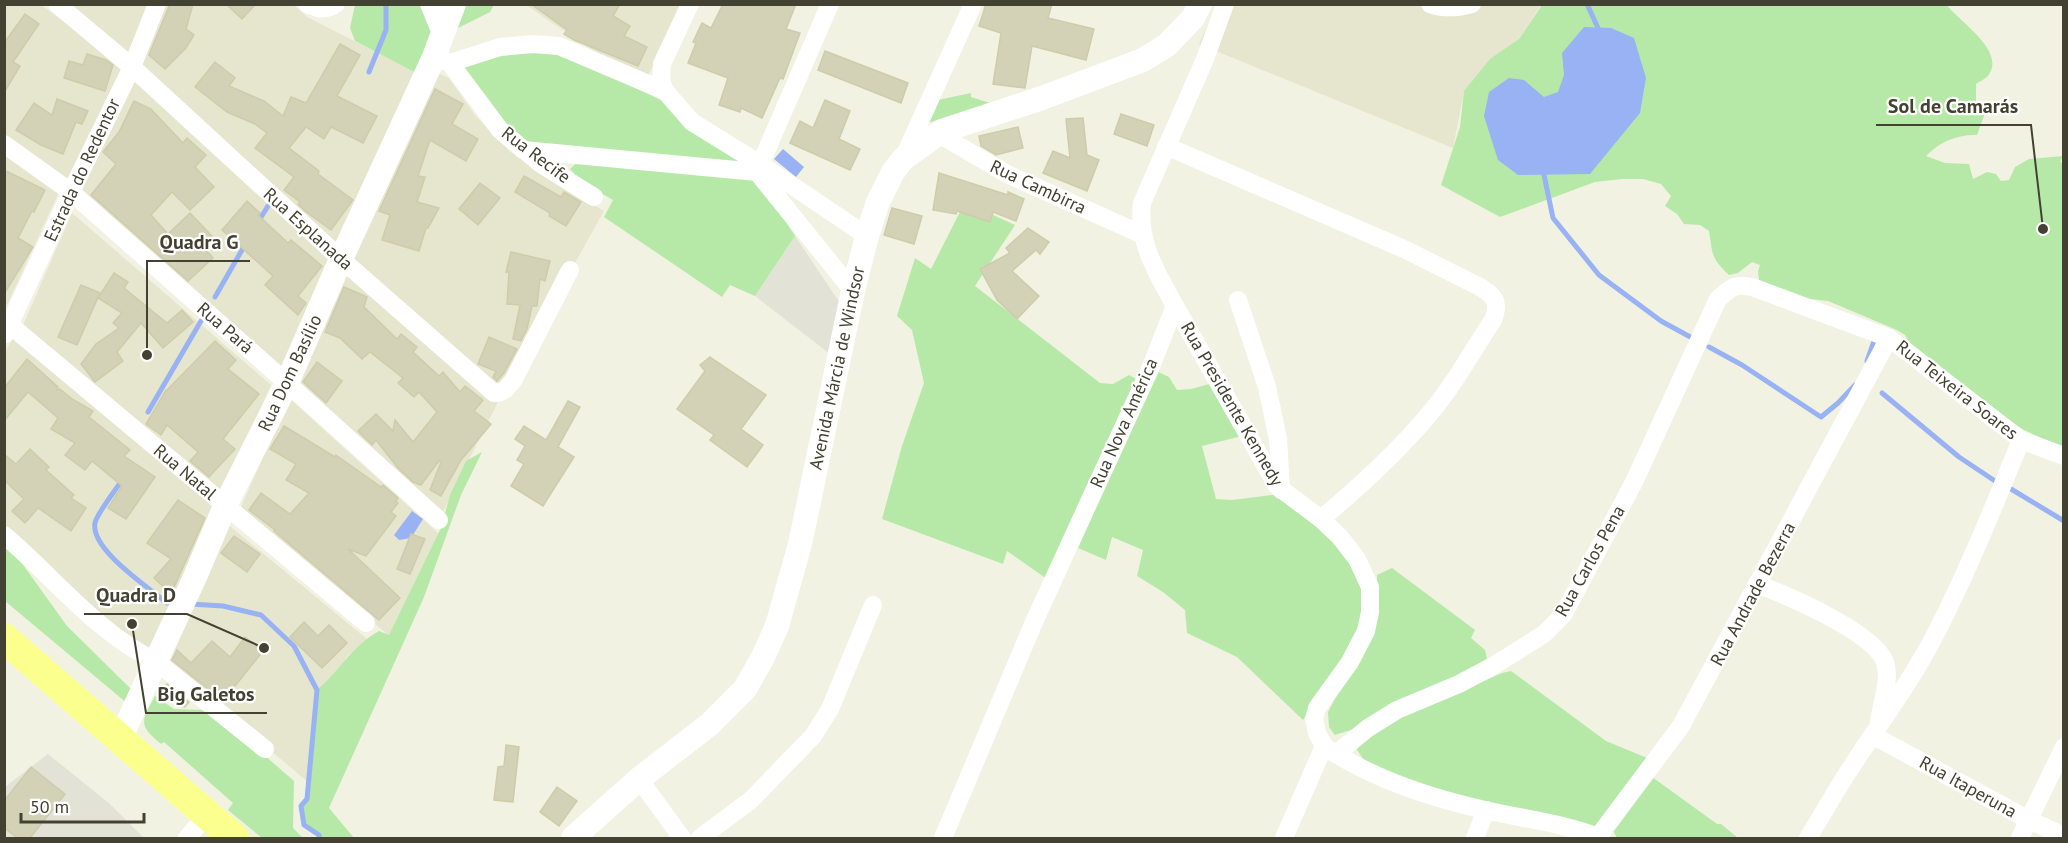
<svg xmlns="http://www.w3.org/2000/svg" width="2068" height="843" viewBox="0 0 2068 843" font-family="'PT Sans',sans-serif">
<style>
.residential{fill:#e6e6cf}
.industrial{fill:#e3e2d7}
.green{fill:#b6e9a7}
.water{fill:#99b2f3}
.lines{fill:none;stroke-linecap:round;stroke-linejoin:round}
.stream{stroke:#99b2f3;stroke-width:5}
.building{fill:#d3d1b6;stroke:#cfcca9;stroke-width:1.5}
.minor{stroke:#fff;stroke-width:18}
.tertiary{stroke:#fff;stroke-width:24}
.primary{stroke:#fbff8d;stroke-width:30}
.labels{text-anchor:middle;stroke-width:4.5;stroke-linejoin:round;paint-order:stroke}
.street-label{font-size:18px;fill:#434232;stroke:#fff}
.leader{fill:none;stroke:#434232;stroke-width:2}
.callout-dot{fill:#434232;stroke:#fff;stroke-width:2}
.callout-label{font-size:20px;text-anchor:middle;font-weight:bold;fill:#434232;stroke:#fff;stroke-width:4.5;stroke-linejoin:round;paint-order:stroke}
</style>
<rect width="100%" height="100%" fill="#f1f2e1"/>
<g class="residential">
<path d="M293,4L307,17L417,73L337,250L138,64L162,5Z"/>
<path d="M5,5H41L129,69L72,187L5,139Z"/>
<path d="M62,5H154L130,63Z"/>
<path d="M526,5H683L648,76L619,68Z"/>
<path d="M1216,5H1541L1519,39L1464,92L1453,148L1199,44Z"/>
<path d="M434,71L449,78L474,114L509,151L604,211L505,388L501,389L347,259Z"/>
<path d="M133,76L331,260L281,372L78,195Z"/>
<path d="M4,154L59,192L7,305L4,303Z"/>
<path d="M72,213L271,385L223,492L23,325Z"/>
<path d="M343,266L498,402L441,516L294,383Z"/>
<path d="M13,338L219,508L151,657L5,529L4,353Z"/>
<path d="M289,398L439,534L389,636L241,507Z"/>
<path d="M226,523L367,639L348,655L334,676L317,690L309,783L166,662Z"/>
</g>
<g class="industrial">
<path d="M795,236L842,306L830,354L755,296Z"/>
<path d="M48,754L110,804L144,838H5V787Z"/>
</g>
<g class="green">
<path d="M355,5H422L437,33L420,75L355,41L350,28Z"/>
<path d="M464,5H494L490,12L454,30Z"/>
<path d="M1542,5H1947C1959,22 2007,51 1988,76C1985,79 1979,82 1976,84V104L1985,113L1977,135C1958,134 1939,142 1926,156L1945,163L1969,164L1973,179L1987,172L1996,174L2001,181L2009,180L2015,167L2029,159L2063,156L2060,162L2064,164L2063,448L2024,430L2002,417L1911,345L1905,335L1897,330L1828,301L1811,299L1803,300L1759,280L1758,271L1760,265L1752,262L1738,273L1729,275C1710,257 1713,254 1709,231L1700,225L1684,224L1677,214L1665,206L1671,196L1661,184L1643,179H1622L1595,182L1500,217L1441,185L1460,127L1464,91L1490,59L1519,39Z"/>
<path d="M548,52L588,65L667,103L751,169L530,143L516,136L456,66L505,54Z"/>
<path d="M971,93V97L990,103L991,106L915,126L924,103Z"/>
<path d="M581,159L758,179L795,236L755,296L730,285L722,297L604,217L613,200L582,182L570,169Z"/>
<path d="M965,202L1015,225L975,286L1100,383L1113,384L1129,375L1138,380L1047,579L1007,551L1003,564L882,519L902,446L924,383L912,330L897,316L915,258L931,269Z"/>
<path d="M1154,370L1169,377L1177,390L1191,389L1213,383L1242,436L1202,446L1216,499L1232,500L1279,494L1339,543L1366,587L1367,613L1326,687L1303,720L1237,657L1187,633L1185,610L1163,592L1137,576L1143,550L1112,537L1106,560L1078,548Z"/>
<path d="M482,452L461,495L424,597L329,808L354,838H319V835L304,825L301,806L307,799L317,690C342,669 349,648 379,631L389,635L441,528L450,495L466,461Z"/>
<path d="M4,545L21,562L67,626L136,694L128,704L5,601Z"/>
<path d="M1392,568L1475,630L1471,638L1485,650L1487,658L1482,665L1363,726L1335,735L1329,727L1328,712L1366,640L1377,591V575Z"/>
<path d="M1511,671L1606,741L1652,760L1598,830L1463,802L1367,764L1357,750L1360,742L1377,728L1502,673Z"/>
<path d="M155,696L174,709L207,710L264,755L294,781L293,828L303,838H262L228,810L233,803L164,742L161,744C138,725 141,722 155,696Z"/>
<path d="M1652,777L1717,824H1721L1738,838H1617L1612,829Z"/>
</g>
<g class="water">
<path d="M1584,27L1611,28L1634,38L1646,78L1640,113L1590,174L1518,175L1498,160L1484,116L1489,92L1509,78L1524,80L1544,97L1558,92L1564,75L1562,53Z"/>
<path d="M783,149L804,167L796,177L774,159Z"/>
<path d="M412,511L423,519L411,538L399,540L394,535Z"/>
</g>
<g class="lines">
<g class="stream">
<path d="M1587,4L1598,28"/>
<path d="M369,72L386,30V4"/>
<path d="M1544,175L1553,218L1599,275L1661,321L1694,339"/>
<path d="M258,222L268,206"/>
<path d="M215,297L246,243"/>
<path d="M1709,347L1742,365L1821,417L1838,403L1855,385"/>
<path d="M1867,361L1874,341"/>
<path d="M1882,393L1959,457L1998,483"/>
<path d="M148,412L201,321"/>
<path d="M122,480C117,488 96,515 95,523C90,549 148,587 167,603H174"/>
<path d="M2011,489L2064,521"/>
<path d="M190,604L223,606L261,615L294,646L317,690L307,799L301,806L304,825L319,835V838"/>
</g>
</g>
<g class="building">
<path d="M170,4H193L186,29L194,35L186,48L165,69L149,55Z"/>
<path d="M226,4H256L242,19Z"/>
<path d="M531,4H620L613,16L630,26L624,36L647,47L638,66L574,40L564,34L567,30Z"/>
<path d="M723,4H796L786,29L800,33L783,79L780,78L762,118L741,108L740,112L719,105L728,78L688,63L696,43L693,42L702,23L711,28Z"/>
<path d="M986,4H1052L1048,18L1094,29L1086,60L1032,46L1025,88L993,84L1001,33L979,26Z"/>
<path d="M25,14L39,24L13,62L20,66L4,93V43Z"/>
<path d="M340,44L360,55L337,96L377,116L363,143L331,127L324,139L306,127L289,148L319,171L318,174L353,200L331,230L305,211L298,204L300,202L284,190L294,177L255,148L267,133L255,124L227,112L195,87L215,62L235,78L229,86L264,101L283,116L291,97L306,103Z"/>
<path d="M825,51L908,83L901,103L818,70Z"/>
<path d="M87,54L106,60L113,65L105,91L64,78L69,61L83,65Z"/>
<path d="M435,89L463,104L452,124L478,139L466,161L430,140L418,176L425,177L417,202L439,208L428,228H426L419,251L382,240L390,215L379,211Z"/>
<path d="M57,99L88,111L82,124L76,122L63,154L41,145L16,130L34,103L52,115Z"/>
<path d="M825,100L850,111L839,139L860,149L850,170L790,143L800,121L813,128Z"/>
<path d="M134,101L151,109L183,143L187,138L206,155L195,167L214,187L190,210L172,192L151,215L168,234L190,213L212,236L202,246L213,258L188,281L91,195L116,164L103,152L119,132Z"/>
<path d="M1121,114L1154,125L1147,146L1114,134Z"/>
<path d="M1083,118L1087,155L1099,160L1087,191L1043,173L1053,151L1070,158L1066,119Z"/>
<path d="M1018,127L1023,148L996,155L981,146L979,136Z"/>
<path d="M4,170L45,190L34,212L32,211L18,238L33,247L4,294Z"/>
<path d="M939,173L1008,195V192L1024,199L1016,221L993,212L990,222L957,211L956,214L933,210Z"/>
<path d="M524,176L561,197L564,192L581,202L566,226L549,216L550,213L515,192Z"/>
<path d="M480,183L500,198L478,225L459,209Z"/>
<path d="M247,201L260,213L258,215L288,243L291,240L322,266L298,296L306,303L298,315L265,285L273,276L222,230Z"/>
<path d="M892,208L922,216L914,244L884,235Z"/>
<path d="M1028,228L1049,242L1040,254L1036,250L1012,271L1039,296L1017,319L997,300L980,269L1010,253L1006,248Z"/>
<path d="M511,252L550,261L545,281L540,279L537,306H532L527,329L521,341L513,339L520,305L507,304L509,272H506Z"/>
<path d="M114,273L128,282L124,288L167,323L182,310L193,322L163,348L141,323L117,352L123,361L95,382L81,364L96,344L119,328L113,323L122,313L98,298Z"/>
<path d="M81,285L100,293L77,345L58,337Z"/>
<path d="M344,287L367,297L364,307L397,339L401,334L417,347L413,352L439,376L443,372L460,392L465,386L483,400L474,411L491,424L461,460L441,496L430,490L441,462L439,461L421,485L413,482L398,468L376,440L372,445L358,431L376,414L393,431L395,420L413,442L437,412L419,392L414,397L398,383L403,378L370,352L362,359L340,338L325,332Z"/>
<path d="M489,337L517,349L504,373L497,381L493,377L496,371L478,364Z"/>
<path d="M215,341L236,360L228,369L259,394L223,439L235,449L209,477L190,461L198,452L167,425L161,435L146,424L166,390H167Z"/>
<path d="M710,357L766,395L741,429L763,445L747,467L710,440L714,435L677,409L705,371L700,365Z"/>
<path d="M27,359L58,387L57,390L60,389L72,399L93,411L89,417L130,450L124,456L155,477L126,519L108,508L122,486L92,461L85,470L65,455L75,443L51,429L58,418L28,392L4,421V388Z"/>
<path d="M317,362L342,381L326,403L303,382Z"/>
<path d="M568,401L580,407L558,447L574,457L543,506L511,486L524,464L517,460L525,446L515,439L524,426L546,440Z"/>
<path d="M284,426L335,457L336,455L381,487L383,485L398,498L396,501L398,503L391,512L396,516L366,556L348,549L400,598L379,620L274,531L275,530L249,510L261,493L290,514L309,493L286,480L296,464L270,449Z"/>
<path d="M30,449L49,467L46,470L74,495L71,498L86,508L71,531L38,508L25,523L12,511L24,499L4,480V454L16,464Z"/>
<path d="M178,500L205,518L171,594L154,578L171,559L147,543Z"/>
<path d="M411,534L425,539L410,574L397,569Z"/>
<path d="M234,536L260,554L247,572L221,553Z"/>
<path d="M304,622L318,636L329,625L347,643L322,668L290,637Z"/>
<path d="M245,637L263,651L223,701L172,660L177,650L191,663L212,641L230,657Z"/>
<path d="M167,684L189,702L185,707L178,706L161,690Z"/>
<path d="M506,745L519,747L513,802L494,800L498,767L504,766Z"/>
<path d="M31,767L65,794L30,838H18L4,828V801Z"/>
<path d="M557,787L577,801L559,826L540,812Z"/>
</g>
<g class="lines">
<g class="minor">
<path d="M57,4L132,67L341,259L494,393C504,393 508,387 514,379L570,270"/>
<path d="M307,4C317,9 326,11 336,4"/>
<path d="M429,4L443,38"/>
<path d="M1430,4C1444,9 1458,8 1472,4"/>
<path d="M442,60L450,63L500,130L541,164L594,197"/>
<path d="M450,63L500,47L533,44L559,46L665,91L692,122L760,164L867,236"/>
<path d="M665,91L661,80L662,64L690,4"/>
<path d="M937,133L1007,174L1143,235"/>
<path d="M4,144L71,192L287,383L439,520"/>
<path d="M1166,146L1404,249L1480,287C1495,296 1500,302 1493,320C1476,345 1461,373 1442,398C1409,442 1364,483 1321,519"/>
<path d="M523,150L757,172L853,291"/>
<path d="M903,159L973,4"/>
<path d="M757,172L830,4"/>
<path d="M1238,300L1267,387L1273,415L1278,439L1281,490"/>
<path d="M1175,306L1277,486L1321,519L1340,537L1357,559L1370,587V612L1366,631L1350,662L1317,708L1314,719L1317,733L1324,746L1284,838"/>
<path d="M4,320L366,623"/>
<path d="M5,334L71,192L132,67L157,4"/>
<path d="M4,535C55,578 95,632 157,662L265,749"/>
<path d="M1757,584C1786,595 1874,632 1885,662C1891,679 1881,705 1879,722"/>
<path d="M1874,736L2029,820L2064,836"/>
<path d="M1328,749C1374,779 1431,798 1485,810C1524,819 1563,823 1601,838"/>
<path d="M1336,754L1368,728L1397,710L1459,684L1493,666L1544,634L1563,615L1634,482L1718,299C1731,288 1734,283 1752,287L1889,338L2021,440L2064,456"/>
<path d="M639,779L682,838"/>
<path d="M1598,837L1681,726L1889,338"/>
<path d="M187,838L207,815"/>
<path d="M700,838L751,800L813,736L830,709L873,605"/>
<path d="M943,838L1034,622L1150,369L1175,306C1157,273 1137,242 1142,203L1205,59L1225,4"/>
<path d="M1475,838L1486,810"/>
<path d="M1808,838C1820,819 1831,799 1843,780C1873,732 1908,687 1934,637C1967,573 1994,506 2021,440"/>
<path d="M2020,838L2064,747"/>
</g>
<g class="tertiary">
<path d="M120,739L195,577L225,506L287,383L341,259L434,57L454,4"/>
<path d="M573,838L639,779L710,724L745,689L763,657L777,626L800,544L853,291L867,236L878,202L893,172L903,159L942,131L1042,98L1143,60L1167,45L1193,18L1200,4"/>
</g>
<path class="primary" d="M4,638L234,838"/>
</g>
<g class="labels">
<g class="street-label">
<text transform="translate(536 155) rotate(37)" y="6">Rua Recife</text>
<text transform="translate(82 170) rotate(-65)" y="6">Estrada do Redentor</text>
<text transform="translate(1038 187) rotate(25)" y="6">Rua Cambirra</text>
<text transform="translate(308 229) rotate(42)" y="6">Rua Esplanada</text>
<text transform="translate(225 328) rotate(41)" y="6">Rua Pará</text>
<text transform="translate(837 368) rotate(-78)" y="6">Avenida Márcia de Windsor</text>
<text transform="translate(290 373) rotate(-65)" y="6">Rua Dom Basílio</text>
<text transform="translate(1957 390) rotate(38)" y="6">Rua Teixeira Soares</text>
<text transform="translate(1232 404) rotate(60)" y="6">Rua Presidente Kennedy</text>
<text transform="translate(1124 423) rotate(-66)" y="6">Rua Nova América</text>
<text transform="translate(185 472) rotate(40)" y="6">Rua Natal</text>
<text transform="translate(1590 561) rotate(-61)" y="6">Rua Carlos Pena</text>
<text transform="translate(1753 594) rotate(-62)" y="6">Rua Andrade Bezerra</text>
<text transform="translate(1968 787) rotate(29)" y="6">Rua Itaperuna</text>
</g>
</g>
<path class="leader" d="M2043 229L2031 125H1876M147 355L147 261H250M264 648L187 614H84M132 624L146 713H267"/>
<g class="callout-dot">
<circle cx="2043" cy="229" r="6"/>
<circle cx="147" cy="355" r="6"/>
<circle cx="264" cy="648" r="6"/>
<circle cx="132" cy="624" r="6"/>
</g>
<g class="callout-label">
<text x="1953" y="113">Sol de Camarás</text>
<text x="199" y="249">Quadra G</text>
<text x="136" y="602">Quadra D</text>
<text x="206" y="701">Big Galetos</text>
</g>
<rect width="2068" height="843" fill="none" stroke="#434232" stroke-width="12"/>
<path d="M21 813v9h123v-9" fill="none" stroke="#434232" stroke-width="3"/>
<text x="30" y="813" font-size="18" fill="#434232" stroke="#ffffff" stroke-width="4.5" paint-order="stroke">50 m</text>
</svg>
